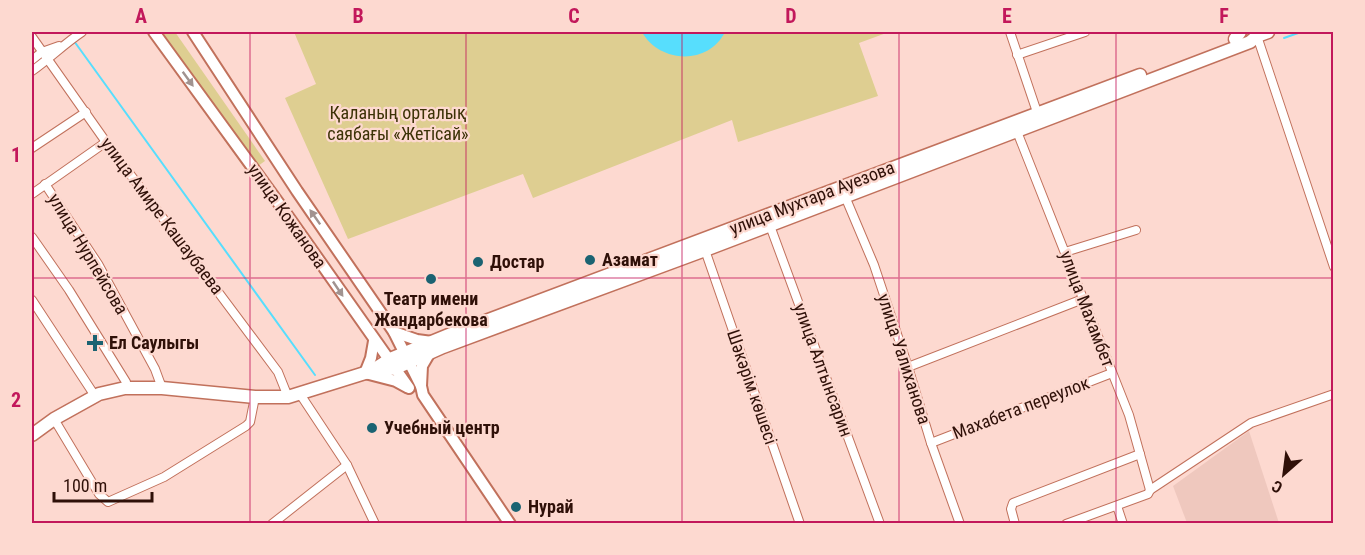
<svg xmlns="http://www.w3.org/2000/svg" width="1365" height="555" viewBox="0 0 1365 555" font-family="'Roboto Condensed',sans-serif">
<style>
.built{fill:#efc8be}
.green{fill:#dece91}
.water{fill:#57defd}
.lines{fill:none;stroke-linecap:round;stroke-linejoin:round}
.stream{stroke:#57defd;stroke-width:2}
.street-casing{stroke:#c1715c;stroke-width:10}
.secondary-casing{stroke:#c1715c;stroke-width:14}
.primary-casing{stroke:#c1715c;stroke-width:15}
.street{stroke:#fff;stroke-width:8}
.secondary{stroke:#fff;stroke-width:10}
.primary{stroke:#fff;stroke-width:12}
.oneway{fill:#a19390}
.grid{fill:none;stroke:#c2185b;stroke-width:1.5;stroke-opacity:0.55}
.poi-dot{fill:#1b6372;stroke:#fdd9d0;stroke-width:2}
.labels{text-anchor:middle;stroke-width:4.5;stroke-linejoin:round;paint-order:stroke}
.park-label{font-size:18px;fill:#3c3206;stroke:#fdd9d0}
.street-label{font-size:18px;fill:#2f1008;stroke:#fdd9d0}
.poi-label{font-size:18px;font-weight:bold;fill:#2f1008;stroke:#fdd9d0;text-anchor:start}
.neatline{fill:none;stroke:#c2185b;stroke-width:2}
.grid-label{font-size:20px;text-anchor:middle;font-weight:bold;fill:#c2185b}
</style>
<rect width="100%" height="100%" fill="#fdd9d0"/>
<path class="built" d="M1249,431L1279,523H1187L1173,486Z"/>
<g class="green">
<path d="M148,32H175L265,161L248,173Z"/>
<path d="M294,32H889L859,43L878,96L738,142L732,120L533,198L523,174L348,239L285,98L316,84Z"/>
</g>
<path class="water" d="M642,32H725C708,66 659,63 642,32Z"/>
<g class="lines">
<g class="stream">
<path d="M1284,38L1301,32"/>
<path d="M74,41L315,375"/>
</g>
<g class="street-casing">
<g id="street">
<path d="M1010,32L1039,118"/>
<path d="M1257,36L1334,267"/>
<path d="M32,37L106,142L278,372L288,397"/>
<path d="M1017,55L1085,32"/>
<path d="M32,60L42,52L59,46"/>
<path d="M32,71C49,59 64,44 82,32"/>
<path d="M1016,129L1129,415L1150,490"/>
<path d="M32,148L86,112"/>
<path d="M45,184L98,264L155,369L162,388"/>
<path d="M32,194L106,142"/>
<path d="M844,194L874,265L908,367L931,443L960,524"/>
<path d="M769,223L880,524"/>
<path d="M32,237L69,290L126,382L125,388"/>
<path d="M705,250L800,524"/>
<path d="M1065,252L1136,230"/>
<path d="M32,300L95,396"/>
<path d="M908,367L1083,299"/>
<path d="M300,394L347,465L375,524"/>
<path d="M54,419L99,494L108,502L164,477L246,426L250,422L255,397"/>
<path d="M931,443L1112,373"/>
<path d="M1117,506L1123,524"/>
<path d="M272,524L347,465"/>
<path d="M1015,524L1011,509L1013,503L1140,454"/>
<path d="M1066,524L1148,494L1150,490L1251,423L1334,394"/>
</g>
</g>
<g class="secondary-casing">
<g id="secondary">
<path d="M154,32L280,205L409,388"/>
<path d="M193,32L297,191L394,332L421,386L423,395L510,524"/>
<path d="M394,332L417,340L432,342"/>
<path d="M374,341L371,358L365,373L396,381L407,387"/>
<path d="M421,386L422,366L429,354"/>
</g>
</g>
<g class="primary-casing">
<g id="primary">
<path d="M1235,39L1240,32"/>
<path d="M373,370L390,359L451,334L1140,75"/>
<path d="M32,435L54,419L99,394L125,388H162L255,397H288L365,373L396,368L443,347L705,250L1250,42L1257,36L1268,32"/>
</g>
</g>
<use href="#street" class="street"/>
<use href="#secondary" class="secondary"/>
<use href="#primary" class="primary"/>
</g>
<defs><path id="oneway-solid" d="M-6-.8H1V-3.2L6.5 0L1 3.2V.8H-6Z" transform="scale(1.5)"/></defs>
<g class="oneway">
<use href="#oneway-solid" transform="translate(188 79) rotate(54)"/>
<use href="#oneway-solid" transform="translate(315 217) rotate(-125)"/>
<use href="#oneway-solid" transform="translate(338 289) rotate(56)"/>
</g>
<path class="grid" d="M250,32V524M466,32V524M682,32V524M899,32V524M1116,32V524M32,278H1334"/>
<g class="poi-dot">
<circle cx="590" cy="260" r="6"/>
<circle cx="478" cy="262" r="6"/>
<circle cx="431" cy="279" r="6"/>
<path d="M92 334h6v6h6v6h-6v6h-6v-6h-6v-6h6z"/>
<circle cx="372" cy="428" r="6"/>
<circle cx="516" cy="507" r="6"/>
</g>
<g class="labels">
<g class="park-label">
<text x="398" y="119">Қаланың орталық<tspan x="398" dy="21">саябағы «Жетісай»</tspan></text>
</g>
<g class="street-label">
<text transform="translate(812 198) rotate(-21)" y="6">улица Мухтара Ауезова</text>
<text transform="translate(162 216) rotate(53)" y="6">улица Амире Кашаубаева</text>
<text transform="translate(287 216) rotate(55)" y="6">улица Кожанова</text>
<text transform="translate(88 254) rotate(59)" y="6">улица Нурпейсова</text>
<text transform="translate(1087 309) rotate(69)" y="6">улица Махамбет</text>
<text transform="translate(904 359) rotate(72)" y="6">улица Уалиханова</text>
<text transform="translate(823 370) rotate(70)" y="6">улица Алтынсарин</text>
<text transform="translate(752 387) rotate(71)" y="6">Шәкәрім көшесі</text>
<text transform="translate(1021 408) rotate(-21)" y="6">Махабета переулок</text>
</g>
<g class="poi-label">
<text x="602" y="266">Азамат</text>
<text x="490" y="268">Достар</text>
<text x="431" y="305" text-anchor="middle">Театр имени<tspan x="431" dy="21">Жандарбекова</tspan></text>
<text x="109" y="349">Ел Саулыгы</text>
<text x="384" y="434">Учебный центр</text>
<text x="528" y="513">Нурай</text>
</g>
</g>
<rect width="1365" height="555" fill="none" stroke="#fdd9d0" stroke-width="66"/>
<g transform="translate(1284 474) rotate(208)" stroke="#fdd9d0" stroke-width="4.5" paint-order="stroke">
<path d="M0-4.5L10 22L0 15L-10 22Z" fill="#2f1008"/>
<text y="-9" font-size="16" font-weight="bold" text-anchor="middle" fill="#2f1008">С</text>
</g>
<path d="M54 492v9h98v-9" fill="none" stroke="#2f1008" stroke-width="3"/>
<text x="63" y="492" font-size="18" fill="#2f1008" stroke="#fdd9d0" stroke-width="4.5" paint-order="stroke">100 m</text>
<rect x="33" y="33" width="1299" height="489" class="neatline"/>
<g class="grid-label">
<text x="141" y="23">A</text>
<text x="358" y="23">B</text>
<text x="574" y="23">C</text>
<text x="791" y="23">D</text>
<text x="1007" y="23">E</text>
<text x="1224" y="23">F</text>
<text x="16" y="162">1</text>
<text x="16" y="407">2</text>
</g>
</svg>
